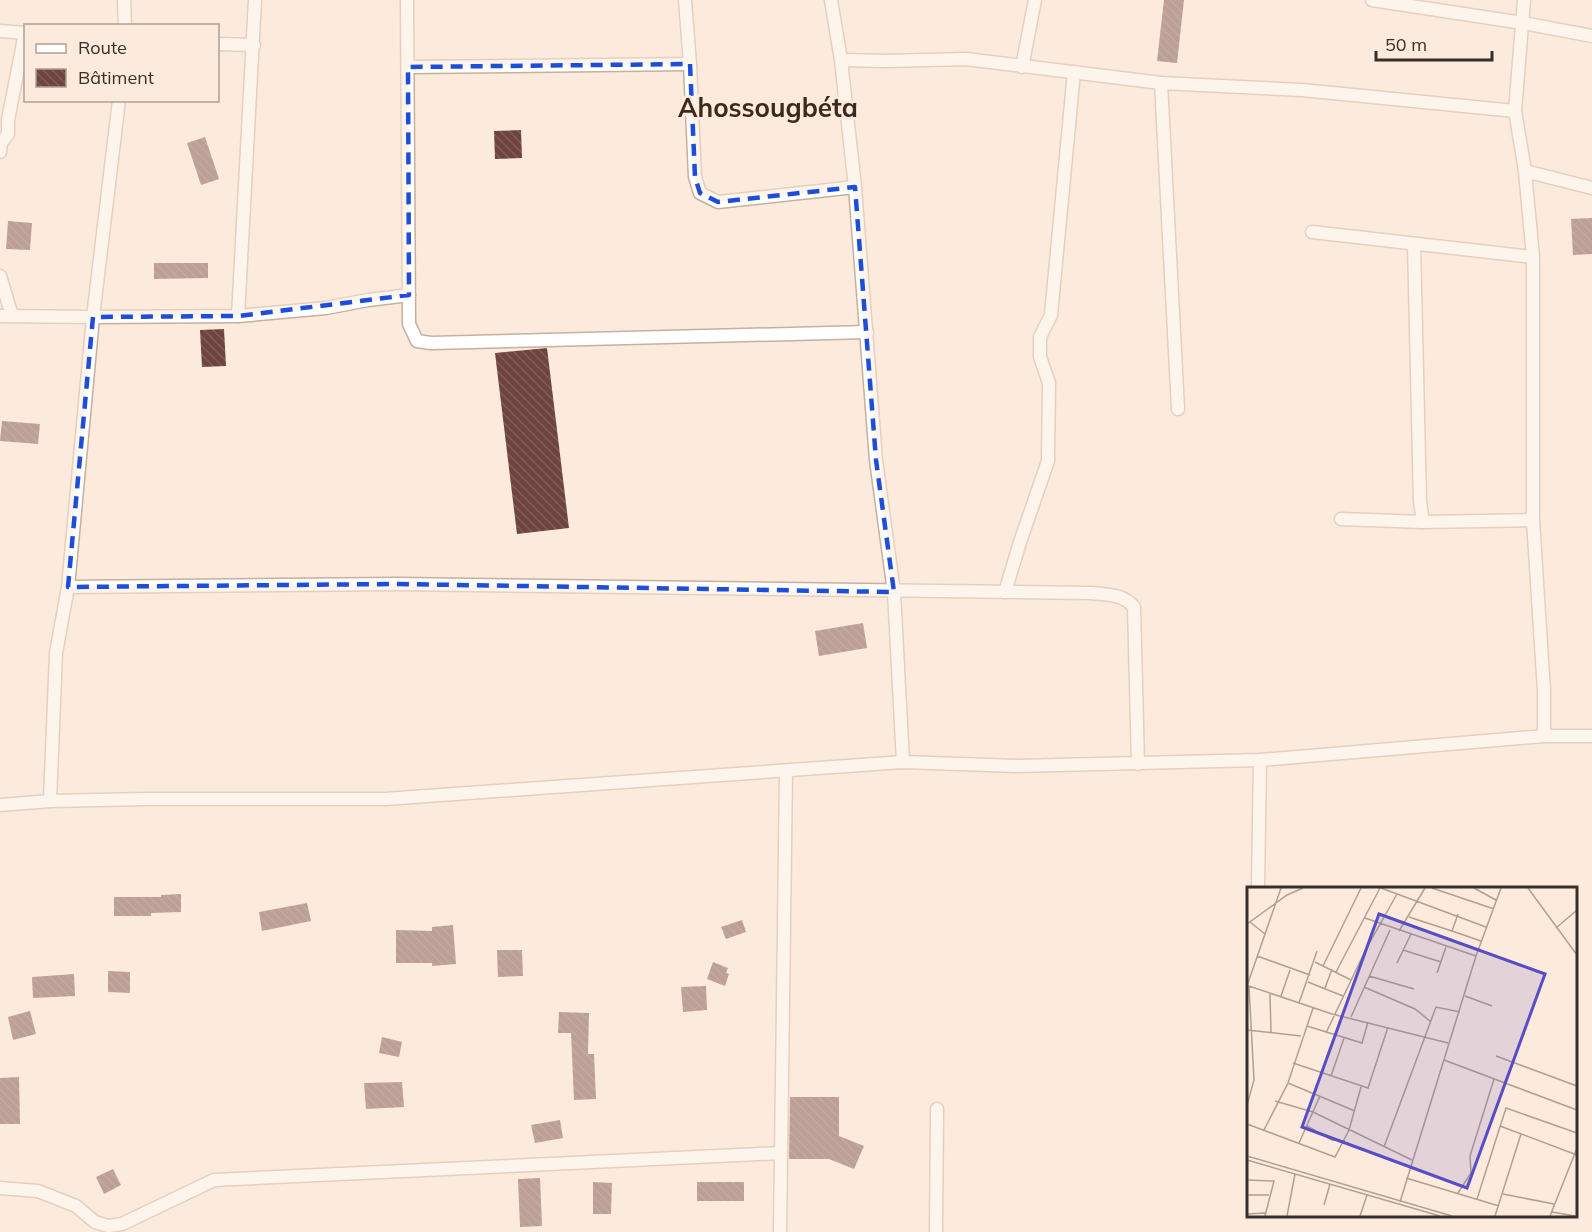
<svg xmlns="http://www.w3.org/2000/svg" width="1592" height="1232" viewBox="0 0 1592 1232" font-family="Mulish,sans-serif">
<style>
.building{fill:url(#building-back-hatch)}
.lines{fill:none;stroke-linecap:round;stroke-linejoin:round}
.minor-casing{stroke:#c5b09e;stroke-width:15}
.minor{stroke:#fff;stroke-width:12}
.marked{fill:none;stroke:#1d4ed8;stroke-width:4.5;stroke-dasharray:12 8;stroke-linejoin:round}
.labels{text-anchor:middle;stroke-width:6;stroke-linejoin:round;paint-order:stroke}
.quarter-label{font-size:26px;font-weight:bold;fill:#3a2a1b;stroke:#fcebdc}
.inset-road{fill:none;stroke:#aea094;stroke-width:1.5}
.view{fill:#574dc5;fill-opacity:0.15;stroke:#574dc5;stroke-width:3}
.inset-edge{fill:none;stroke:#382f28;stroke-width:3}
</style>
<defs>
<pattern id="building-back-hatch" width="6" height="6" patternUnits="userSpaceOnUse" patternTransform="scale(1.5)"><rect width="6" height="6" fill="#6f4440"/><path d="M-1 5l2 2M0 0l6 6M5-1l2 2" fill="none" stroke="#805d59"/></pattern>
</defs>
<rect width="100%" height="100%" fill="#fcebdc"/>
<g class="building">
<path d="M1164,0H1184L1177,63L1157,61Z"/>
<path d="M521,130L522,158L495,159L494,131Z"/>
<path d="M205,137L219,179L201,185L187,143Z"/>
<path d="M1592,218V254L1573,255L1571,219Z"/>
<path d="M8,221L32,223L30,250L6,249Z"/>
<path d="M154,263H208V278L154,279Z"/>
<path d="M224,329L226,366L202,367L200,330Z"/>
<path d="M547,348L569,528L517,534L495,353Z"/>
<path d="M2,421L40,424L38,444L0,441Z"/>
<path d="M863,623L867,648L819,656L815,631Z"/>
<path d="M181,894V912L151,913V916H114V897H161V895Z"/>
<path d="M307,903L311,921L262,931L259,912Z"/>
<path d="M742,920L746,932L726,939L721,927Z"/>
<path d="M453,925L456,964L432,966V963H396V930L432,931V927Z"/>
<path d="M497,950H522L523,976L498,977Z"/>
<path d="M713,962L728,968L726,973L729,974L725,986L707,979Z"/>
<path d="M108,971L130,972V993L108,992Z"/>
<path d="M74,974L75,996L33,998L32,977Z"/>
<path d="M706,986L707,1010L683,1012L681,987Z"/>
<path d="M30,1011L36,1034L13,1040L8,1017Z"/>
<path d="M559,1012L589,1013L588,1054H594L596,1099L574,1100L571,1033H558Z"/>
<path d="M382,1037L402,1042L399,1057L379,1053Z"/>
<path d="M19,1077L20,1124H0V1078Z"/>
<path d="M402,1082L404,1107L366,1109L364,1083Z"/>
<path d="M790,1097H839V1136L864,1146L854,1169L829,1159H789Z"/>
<path d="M560,1120L563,1138L535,1143L531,1125Z"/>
<path d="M113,1169L121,1185L104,1194L96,1177Z"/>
<path d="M540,1178L542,1226L520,1227L518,1179Z"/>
<path d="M593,1182L612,1183L611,1214H593Z"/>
<rect x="697" y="1182" width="47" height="19"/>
</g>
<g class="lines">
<g class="minor-casing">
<g id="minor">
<path d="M124,0L125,26"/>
<path d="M407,0L409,324L417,341L431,343L867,332"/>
<path d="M685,0L690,64L695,177L700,193L718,202L855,187"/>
<path d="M831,0L841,60L855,187L876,460L894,592L903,762"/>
<path d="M1372,0L1523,23L1592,36"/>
<path d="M1524,0L1515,111L1525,171L1533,257V520L1544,691V736"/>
<path d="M0,31L26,33"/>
<path d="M218,44L254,45"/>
<path d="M841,60L886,61L966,59L1161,83L1302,90L1515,111"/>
<path d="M408,67L690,64"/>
<path d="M1022,67L1035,0"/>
<path d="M1161,83L1178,409"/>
<path d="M0,152L1,143L8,134V120L25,33"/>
<path d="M1525,171L1592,188"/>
<path d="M1312,232L1533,257"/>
<path d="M1414,244L1420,501L1423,522"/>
<path d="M0,276L12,316"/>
<path d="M0,316L93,317L238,316L326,308L368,300L409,295"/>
<path d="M238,316L255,0"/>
<path d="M1341,519L1423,522L1533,520"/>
<path d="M68,587L397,584L1091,593C1108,595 1123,594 1134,607L1138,764"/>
<path d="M1005,592L1020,542L1048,461L1049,383L1040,357V337L1051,315L1074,72"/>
<path d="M50,801L56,653L68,587L93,317L119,100"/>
<path d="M0,805L50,801L145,799H385L903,762L1017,766L1260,760L1544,736H1592"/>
<path d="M1258,888L1260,760"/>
<path d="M0,1188L38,1191L76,1206L95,1222L108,1226L122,1224L214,1180L781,1153"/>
<path d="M780,1232L786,771"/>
<path d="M936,1232L937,1109"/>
</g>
</g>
<use href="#minor" class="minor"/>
</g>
<path d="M0 0H1592V1232H0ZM690,64L695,177L700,193L718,202L855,187L876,460L894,592L397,584L68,587L93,317L238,316L409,295L408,67Z" fill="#fcebdc" fill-opacity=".55" fill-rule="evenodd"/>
<path class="marked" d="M690,64L695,177L700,193L718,202L855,187L876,460L894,592L397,584L68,587L93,317L238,316L409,295L408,67Z"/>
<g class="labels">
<g class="quarter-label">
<text x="768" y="117">Ahossougbéta</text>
</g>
</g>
<g transform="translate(1247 887)">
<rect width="330" height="330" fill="#fcebdc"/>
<path class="inset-road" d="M134,1L239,40M185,1L247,22M227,1L249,13M281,1L330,68M162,30L205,44L211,27M118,31L229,69M3,35L18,47M0,37L40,8L56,1M309,41L330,23M152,44L178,1M205,44L234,54M156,63L194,75M10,69L63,88M68,75L104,93M150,76L164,47M76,79L114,1M89,85L133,1M190,86L199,60M122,89L167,102M61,95L96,109M1,96L34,1M117,100L168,122L183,134M78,101L85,82M23,107L24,146M34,109L43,83M218,109L245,119M52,116L70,64M104,130L143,43M60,139L115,156L121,135M0,143L54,149M79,146L118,64L150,7M249,169L330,199M197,173L330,223M46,176L121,201L141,140M84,189L97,151M41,196L108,224M28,214L66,225L165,273M0,218L7,193L2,99L85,127L201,156M0,237L88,270L102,243L114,200M60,239L85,253L98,254M253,239L330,268M17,243L41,196L66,121M52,256L73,209M137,260L189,120L213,125M0,269L205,329M0,273L193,329M159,291L252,319M0,293L27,294L18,329M211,306L224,286L223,269L247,192M256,307L307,317M0,308H22M230,312L259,221L330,246M153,315L229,69L254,1M77,318L83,297M305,325L328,329M0,327L18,326M40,329L48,287M113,329L120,308M248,329L274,247M303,329L330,261"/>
<path class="view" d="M132,27L298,87L220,301L55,240Z"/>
<rect width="330" height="330" class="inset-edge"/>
</g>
<rect x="24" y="24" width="195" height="78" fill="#fcebdc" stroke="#aea094" stroke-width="1.5"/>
<rect x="36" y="44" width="30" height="9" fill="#ffffff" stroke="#aea094" stroke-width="1.5"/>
<text x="78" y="54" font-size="18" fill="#382f28">Route</text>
<rect x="36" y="69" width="30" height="18" fill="url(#building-back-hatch)" stroke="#aea094" stroke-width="1.5"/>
<text x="78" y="84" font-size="18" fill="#382f28">Bâtiment</text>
<path d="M1376 51v9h116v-9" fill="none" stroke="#382f28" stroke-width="3"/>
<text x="1385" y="51" font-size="18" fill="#382f28" stroke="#fcebdc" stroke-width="4.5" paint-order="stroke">50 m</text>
</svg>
